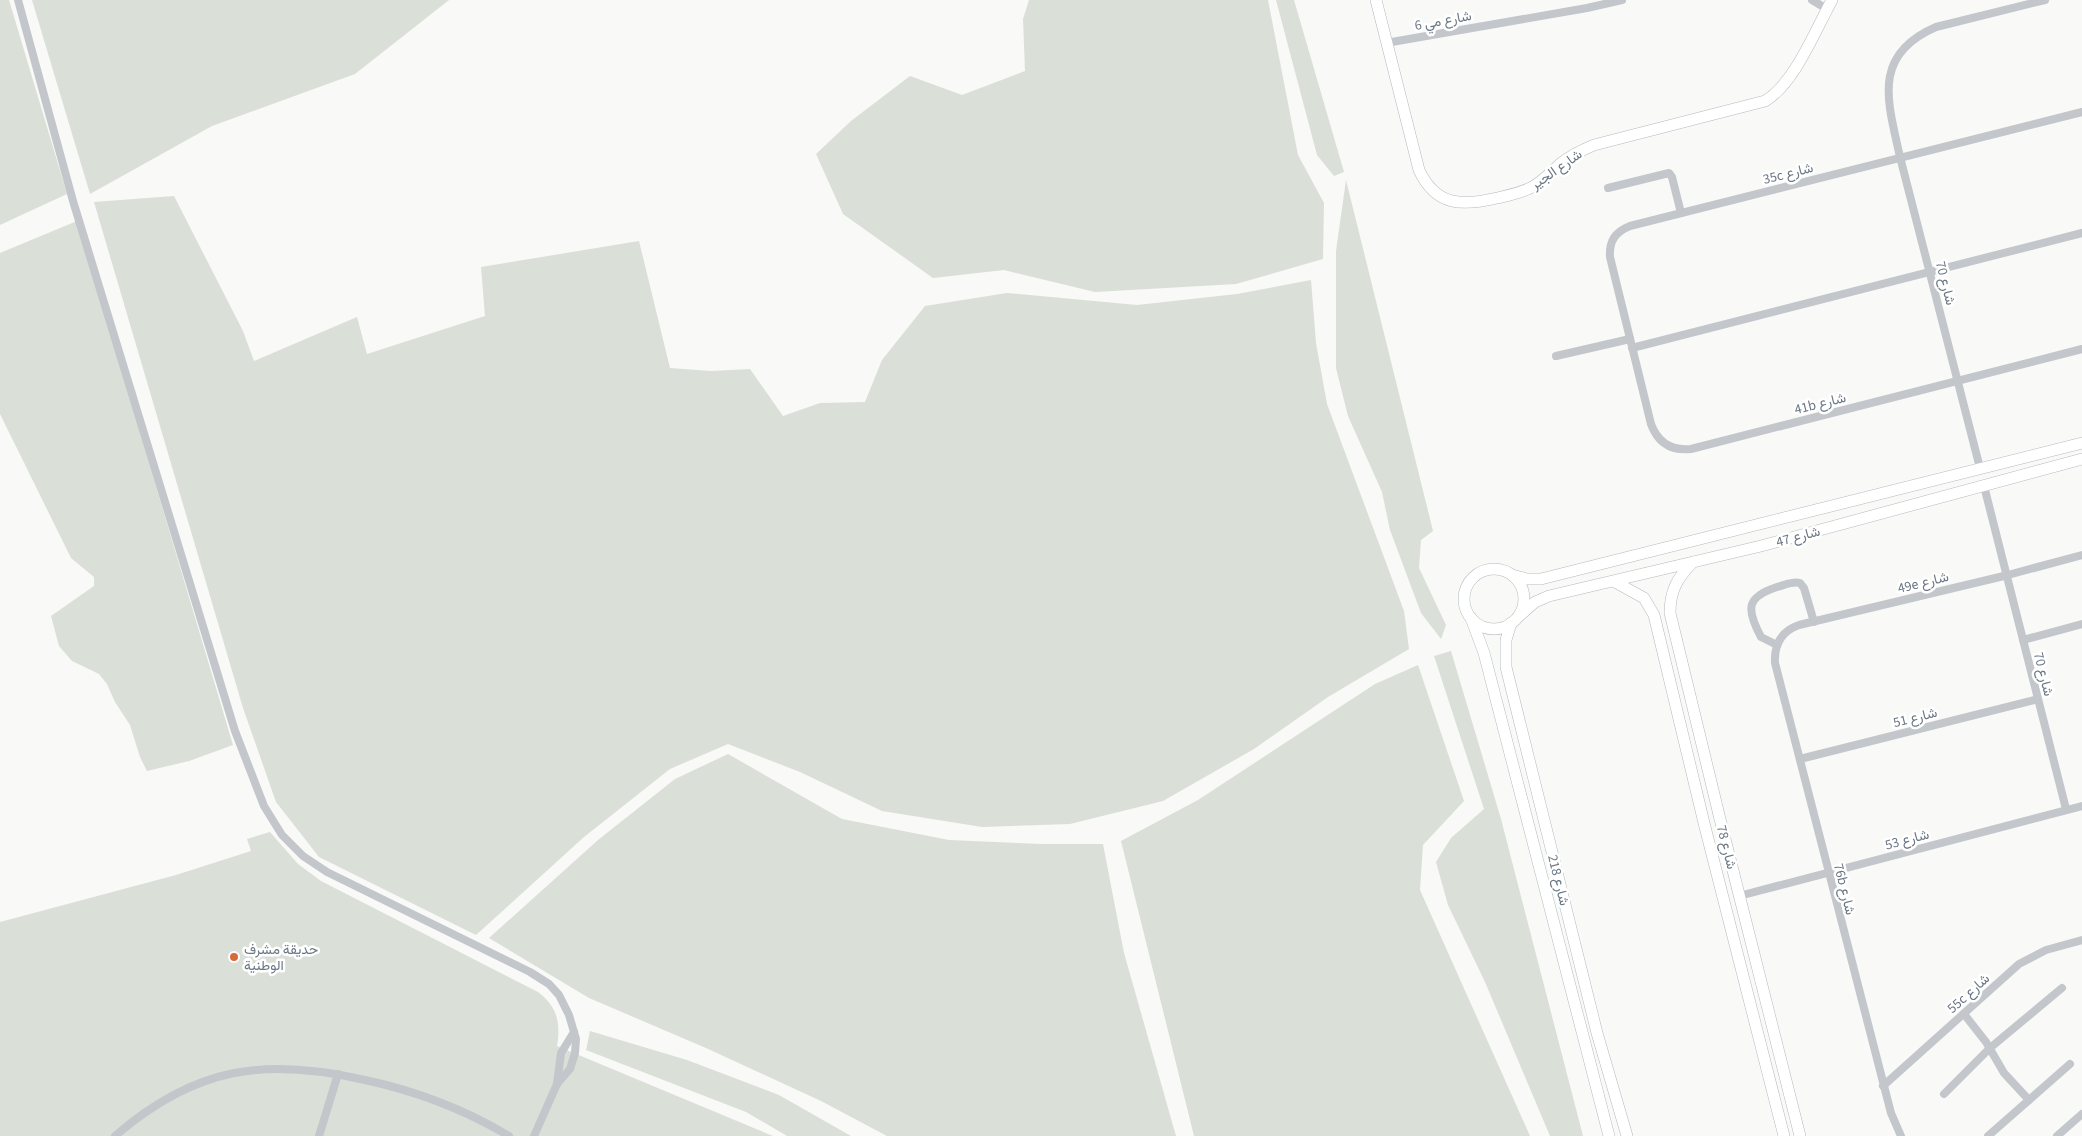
<svg xmlns="http://www.w3.org/2000/svg" width="2082" height="1136" viewBox="0 0 2082 1136" font-family="'Source Sans 3',Vazirmatn,sans-serif">
<style>
.green{fill:#dadfd8}
.lines{fill:none;stroke-linecap:round;stroke-linejoin:round}
.secondary-casing{stroke:#b5babe;stroke-width:12}
.street{stroke:#c3c6ca;stroke-width:8}
.secondary{stroke:#fff;stroke-width:11}
.poi-dot{fill:#d76c38;stroke:#fff;stroke-width:2}
.labels{text-anchor:middle;stroke-width:5;stroke-linejoin:round;paint-order:stroke}
.street-label{font-size:14px;fill:#6a7785;stroke:#fff}
.poi-label{font-size:14px;fill:#6a7785;stroke:#fff;text-anchor:start}
</style>
<rect width="100%" height="100%" fill="#f9f9f7"/>
<g class="green">
<path d="M0,0H9L67,194L0,225Z"/>
<path d="M32,0H449L355,74L212,126L90,194Z"/>
<path d="M1029,0H1268L1298,155L1324,203L1323,259L1236,284L1095,292L1004,270L933,278L843,214L816,154L851,121L910,76L962,95L1025,71L1023,19Z"/>
<path d="M1276,0H1294L1344,172L1334,176L1317,155Z"/>
<path d="M1346,180L1433,531L1421,540L1419,568L1446,625L1441,639L1421,613L1390,530L1382,492L1348,416L1336,368V251Z"/>
<path d="M174,196L243,331L254,361L357,317L367,354L485,316L481,267L639,241L670,368L711,371L750,369L783,416L820,403L865,402L882,360L925,306L1007,293L1137,305L1237,294L1311,280L1316,343L1327,404L1404,611L1409,649L1328,697L1254,749L1163,801L1070,824L982,827L882,811L800,772L728,744L670,769L584,837L476,935L319,857L276,802L243,708L94,202Z"/>
<path d="M77,221L233,745L189,761L147,771L140,757L130,725L115,702L107,684L99,674L72,661L59,646L51,616L94,586V577L71,558L0,414V253Z"/>
<path d="M1451,651L1501,819L1583,1136H1550L1485,982L1448,905L1436,862L1451,838L1484,809L1434,656Z"/>
<path d="M1418,665L1464,801L1423,845L1420,890L1530,1136H1194L1121,841L1198,800L1375,684Z"/>
<path d="M728,754L842,819L949,840L1042,844H1103L1124,953L1176,1136H887L821,1101L706,1048L589,998L489,938L598,840L675,779Z"/>
<path d="M270,832L298,864L321,881L538,992C557,1006 561,1023 557,1046L773,1136H0V922L176,875L251,851L247,839Z"/>
<path d="M590,1031L687,1060L779,1095L851,1136H787L746,1112L586,1050Z"/>
</g>
<g class="lines">
<g class="secondary-casing">
<g id="secondary">
<path d="M1376,0L1419,170C1436,207 1463,206 1497,198C1510,195 1522,193 1534,186C1544,180 1551,172 1560,164C1571,155 1582,150 1594,145L1765,101C1794,84 1815,31 1832,0"/>
<path d="M1693,562C1677,578 1670,591 1670,613L1720,819L1800,1136"/>
<circle cx="1494" cy="599" r="30"/>
<path d="M1512,575L1527,579H1541L2082,443"/>
<path d="M1615,582L1644,598L1654,615L1704,823L1784,1136"/>
<path d="M1518,617L1535,602L1549,596L1761,546L2082,459"/>
<path d="M1471,618L1484,653L1609,1136"/>
<path d="M1511,623L1506,640V667L1597,1033L1627,1136"/>
</g>
</g>
<g class="street">
<path d="M18,0L73,201L235,731L264,806L282,835L303,856L327,872L530,972L549,984L559,995L569,1015L576,1039L575,1053L570,1069L557,1084L534,1136"/>
<path d="M1812,0L1827,9"/>
<path d="M1386,43L1587,8L1622,0"/>
<path d="M2082,112L1630,226C1615,232 1609,241 1610,257L1651,424C1658,443 1672,451 1691,449L2082,349"/>
<path d="M1608,188L1669,173L1672,177L1681,213"/>
<path d="M1632,348L2082,233"/>
<path d="M1556,356L1630,339"/>
<path d="M1980,468L1900,157C1888,102 1871,55 1936,27L2045,0"/>
<path d="M1984,486L2066,809"/>
<path d="M2023,640L2082,624"/>
<path d="M1777,645L1761,637C1746,609 1746,597 1777,587C1785,585 1793,581 1800,583L1804,588L1814,622"/>
<path d="M1800,759L2038,699"/>
<path d="M1739,896L2082,806"/>
<path d="M1964,1014L1986,1042L2004,1073L2029,1100"/>
<path d="M557,1084L561,1053L574,1032"/>
<path d="M1883,1086L2019,964L2046,950L2082,940"/>
<path d="M1944,1094L1990,1048L2062,988"/>
<path d="M115,1136C195,1067 263,1057 365,1080C416,1091 464,1109 509,1136"/>
<path d="M319,1136L338,1074"/>
<path d="M1901,1136L1891,1113L1775,663C1774,644 1782,631 1799,625L2008,575L2082,555"/>
<path d="M1988,1136L2070,1064"/>
<path d="M2057,1136L2082,1114"/>
</g>
<use href="#secondary" class="secondary"/>
</g>
<circle class="poi-dot" cx="234" cy="957" r="5"/>
<g class="labels">
<g class="street-label">
<text transform="translate(1443 20) rotate(-10)" y="5">شارع مي 6</text>
<text transform="translate(1556 169) rotate(-35)" y="5">شارع الجير</text>
<text transform="translate(1788 173) rotate(-14)" y="5">35c شارع</text>
<text transform="translate(1946 283) rotate(76)" y="5">شارع 70</text>
<text transform="translate(1820 403) rotate(-14)" y="5">41b شارع</text>
<text transform="translate(1798 536) rotate(-15)" y="5">شارع 47</text>
<text transform="translate(1923 582) rotate(-14)" y="5">49e شارع</text>
<text transform="translate(2044 674) rotate(76)" y="5">شارع 70</text>
<text transform="translate(1915 717) rotate(-14)" y="5">شارع 51</text>
<text transform="translate(1907 839) rotate(-15)" y="5">شارع 53</text>
<text transform="translate(1727 847) rotate(76)" y="5">شارع 78</text>
<text transform="translate(1559 880) rotate(76)" y="5">شارع 218</text>
<text transform="translate(1845 889) rotate(76)" y="5">76b شارع</text>
<text transform="translate(1968 993) rotate(-42)" y="5">55c شارع</text>
</g>
<g class="poi-label">
<text x="244" y="954">حديقة مشرف<tspan x="244" dy="16">الوطنية</tspan></text>
</g>
</g>
</svg>
